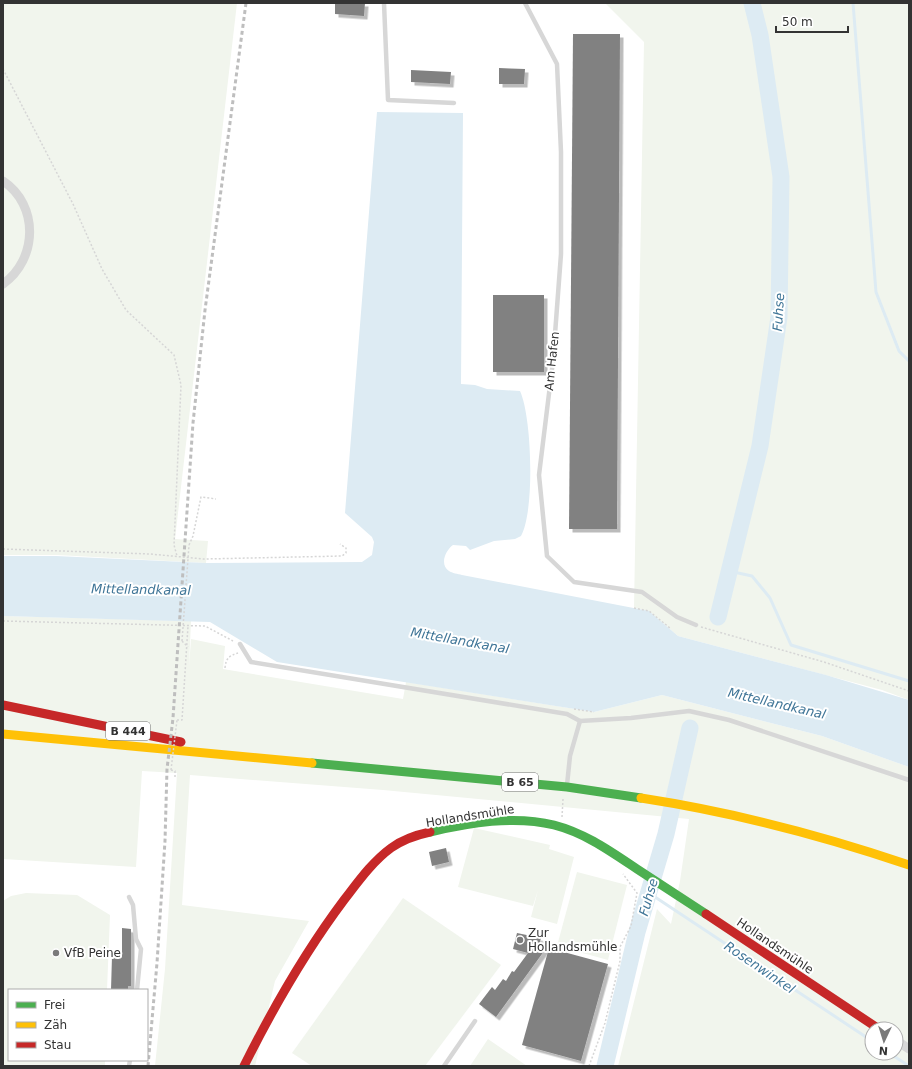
<svg xmlns="http://www.w3.org/2000/svg" width="912" height="1069" viewBox="0 0 912 1069" font-family="'DejaVu Sans',sans-serif">
<style>
.green{fill:#f1f5ed;fill-rule:evenodd}
.water{fill:#ddebf3}
.lines{fill:none;stroke-linecap:round;stroke-linejoin:round}
.stream{stroke:#ddebf3;stroke-width:3}
.river{stroke:#ddebf3;stroke-width:17}
.building{fill:#818181;filter:url(#shadow)}
.path{stroke:#d6d6d6;stroke-width:1.5;stroke-dasharray:2 2;stroke-linecap:butt}
.lane{stroke:#d7d7d7;stroke-width:4.5}
.street{stroke:#d7d7d7;stroke-width:9}
.fast{stroke:#4caf50;stroke-width:9}
.slow{stroke:#ffc107;stroke-width:9}
.jam{stroke:#c62828;stroke-width:9}
.rail{stroke:#bebebe;stroke-width:3;stroke-dasharray:4 3;stroke-linecap:butt}
.path-bridge{stroke:#d6d6d6;stroke-width:1.5;stroke-dasharray:2 2;stroke-linecap:butt}
.poi-dot{fill:#7a7a7a;stroke:#fff;stroke-width:1.5}
.labels{text-anchor:middle;stroke-width:4;stroke-linejoin:round;paint-order:stroke}
.shield{fill:#fff;stroke:#707070;stroke-width:1}
.shield-label{font-size:11px;font-weight:bold;fill:#333}
.street-label{font-size:12px;fill:#333;stroke:#fff}
.poi-label{font-size:12px;fill:#333;stroke:#fff;text-anchor:start}
.water-label{font-size:13px;font-style:italic;fill:#3f7597;stroke:#fff}
</style>
<defs>
<filter id="shadow"><feDropShadow dx="3.5" dy="3.5" stdDeviation="0" flood-color="#0004"/></filter>
</defs>
<rect width="100%" height="100%" fill="#fff"/>
<g class="green">
<path d="M3,3H237L175,539L208,541L206,563L57,555H3Z"/>
<path d="M605,3H909V700L882,690L678,636L649,611L634,608L644,42Z"/>
<path d="M3,616L191,621L189,667L191,639L225,646L223,669L403,699L406,682L594,712L662,695L822,736L909,767V1066H618L657,909L671,924L680,881L689,819L383,790L190,775L182,905L309,921L275,981L255,1066H155L165,969L177,773L142,771L136,867L3,859ZM872,1029H896V1053H872Z"/>
<path d="M474,828L550,845L549,849L574,857L557,924L531,917L538,890L533,906L458,887Z"/>
<path d="M577,872L627,885L608,960L557,946Z"/>
<path d="M26,893L77,895L110,915L107,990H9V1060H105V1066H3V901L11,896Z"/>
<path d="M403,898L501,965L425,1066H312L292,1053Z"/>
<path d="M488,1039L527,1066H470Z"/>
</g>
<path class="water" d="M377,112L463,113L461,384L475,385L487,389L520,391C532,417 535,511 521,536L515,539L494,541L470,550L466,546L453,545C446,550 439,564 449,571C452,573 458,574 462,575L649,611L678,636L826,675L909,700V767L822,736L662,695L594,712L277,662L210,622L3,616V556H56L206,563L362,562L372,555L374,542L372,537L345,513Z"/>
<g class="lines">
<g class="stream">
<path d="M853,3L876,292L899,351L909,361"/>
<path d="M729,571L752,576L770,598L791,645L909,681"/>
<path d="M649,893L872,1041"/>
<path d="M889,1053L909,1066"/>
</g>
<g class="river">
<path d="M718,617L760,446L779,317L781,177L760,35L752,3"/>
<path d="M605,1066L637,932L666,834L690,728"/>
</g>
</g>
<g class="building">
<path d="M335,3H365L364,16L335,14Z"/>
<path d="M573,34H620L617,529H569Z"/>
<path d="M499,68L525,69L524,84H499Z"/>
<path d="M411,70L451,72L450,84L411,82Z"/>
<rect x="493" y="295" width="51" height="77"/>
<path d="M446,848L449,862L432,866L429,852Z"/>
<path d="M122,928L131,929V986H128V990H111L112,956H122Z"/>
<path d="M517,933L541,938L539,945L547,947L496,1017L479,1004L492,987L495,990L503,979L506,981L512,971L514,972L528,953L513,949Z"/>
<path d="M549,948L608,964L581,1061L522,1045Z"/>
</g>
<g class="lines">
<g class="path">
<path d="M3,69L73,204L102,269L126,310L174,355L181,385L174,545L177,556"/>
<path d="M189,545L193,536L201,497L216,499"/>
<path d="M3,549L150,554L204,559L342,556L346,553V548L340,544"/>
<path d="M634,608L649,611L670,628"/>
<path d="M3,621L205,626L233,641"/>
<path d="M701,627L824,662L909,691"/>
<path d="M182,641L188,647"/>
<path d="M225,668C226,658 229,656 238,653"/>
<path d="M574,709L594,712"/>
<path d="M177,720H182L188,626"/>
<path d="M171,770L175,771V778"/>
<path d="M562,817L563,799"/>
<path d="M589,1066L605,1023L620,961V947L631,926L637,893L623,874"/>
</g>
<g class="lane">
<path d="M384,3L388,100L454,103"/>
<path d="M525,3L557,64L561,152V254L553,361L539,475L547,556L574,582L642,592L677,617L696,625"/>
<path d="M240,644L251,662L567,714L580,721L631,718L689,711L729,720L909,780"/>
<path d="M567,785L570,756L580,721"/>
<path d="M129,897L133,905L136,939L141,949L137,990"/>
<path d="M129,1066L130,1060"/>
<path d="M444,1066L475,1021"/>
</g>
<g class="street">
<path d="M3,181C39,205 38,259 3,284"/>
<path d="M896,1040L909,1049"/>
</g>
<g class="fast">
<path d="M312,763L567,787L641,798"/>
<path d="M430,832C469,823 514,815 554,825C585,833 610,851 637,869C660,884 683,899 706,914"/>
</g>
<g class="slow">
<path d="M3,734L312,763"/>
<path d="M641,798C732,812 821,835 909,865"/>
</g>
<g class="jam">
<path d="M3,705L181,742"/>
<path d="M706,914L879,1029"/>
<path d="M244,1066C273,1008 305,952 344,900C358,882 372,862 391,848C402,840 416,835 430,832"/>
</g>
<path class="rail" d="M148,1066L157,963L165,841L167,769L173,718L193,423L205,310L246,3"/>
<g class="path-bridge">
<path d="M182,641L189,545"/>
<path d="M171,770L177,720"/>
</g>
</g>
<g class="poi-dot">
<circle cx="520" cy="940" r="4"/>
<circle cx="56" cy="953" r="4"/>
</g>
<g class="labels">
<g class="shield">
<rect x="106" y="722" width="44" height="18" rx="3"/>
<rect x="502" y="773" width="36" height="18" rx="3"/>
</g>
<g class="shield-label">
<text x="128" y="735">B 444</text>
<text x="520" y="786">B 65</text>
</g>
<g class="street-label">
<text transform="translate(552 361) rotate(-84)" y="4">Am Hafen</text>
<text transform="translate(470 816) rotate(-9)" y="4">Hollandsmühle</text>
<text transform="translate(775 946) rotate(34)" y="4">Hollandsmühle</text>
</g>
<g class="poi-label">
<text x="528" y="937">Zur<tspan x="528" dy="14">Hollandsmühle</tspan></text>
<text x="64" y="957">VfB Peine</text>
</g>
<g class="water-label">
<text transform="translate(778 312) rotate(-86)" y="5">Fuhse</text>
<text transform="translate(141 589) rotate(1)" y="5">Mittellandkanal</text>
<text transform="translate(460 640) rotate(10)" y="5">Mittellandkanal</text>
<text transform="translate(777 703) rotate(13)" y="5">Mittellandkanal</text>
<text transform="translate(648 897) rotate(-74)" y="5">Fuhse</text>
<text transform="translate(760 967) rotate(34)" y="5">Rosenwinkel</text>
</g>
</g>
<rect width="912" height="1069" fill="none" stroke="#333333" stroke-width="8"/>
<rect x="8" y="989" width="140" height="72" fill="#ffffff" stroke="#adadad"/>
<rect x="16" y="1002" width="20" height="6" fill="#4caf50" stroke="#adadad"/>
<text x="44" y="1009" font-size="12" fill="#333333">Frei</text>
<rect x="16" y="1022" width="20" height="6" fill="#ffc107" stroke="#adadad"/>
<text x="44" y="1029" font-size="12" fill="#333333">Zäh</text>
<rect x="16" y="1042" width="20" height="6" fill="#c62828" stroke="#adadad"/>
<text x="44" y="1049" font-size="12" fill="#333333">Stau</text>
<g transform="translate(884 1041) rotate(184)"><circle r="19" fill="#ffffff" stroke="#adadad"/>
<path d="M0-3L7 15L0 10L-7 15Z" fill="#7a7a7a"/>
<text y="-6" font-size="11" font-weight="bold" text-anchor="middle" fill="#333333">N</text>
</g>
<path d="M776 26v6h72v-6" fill="none" stroke="#333333" stroke-width="2"/>
<text x="782" y="26" font-size="12" fill="#333333" stroke="#ffffff" stroke-width="3" paint-order="stroke">50 m</text>
</svg>
